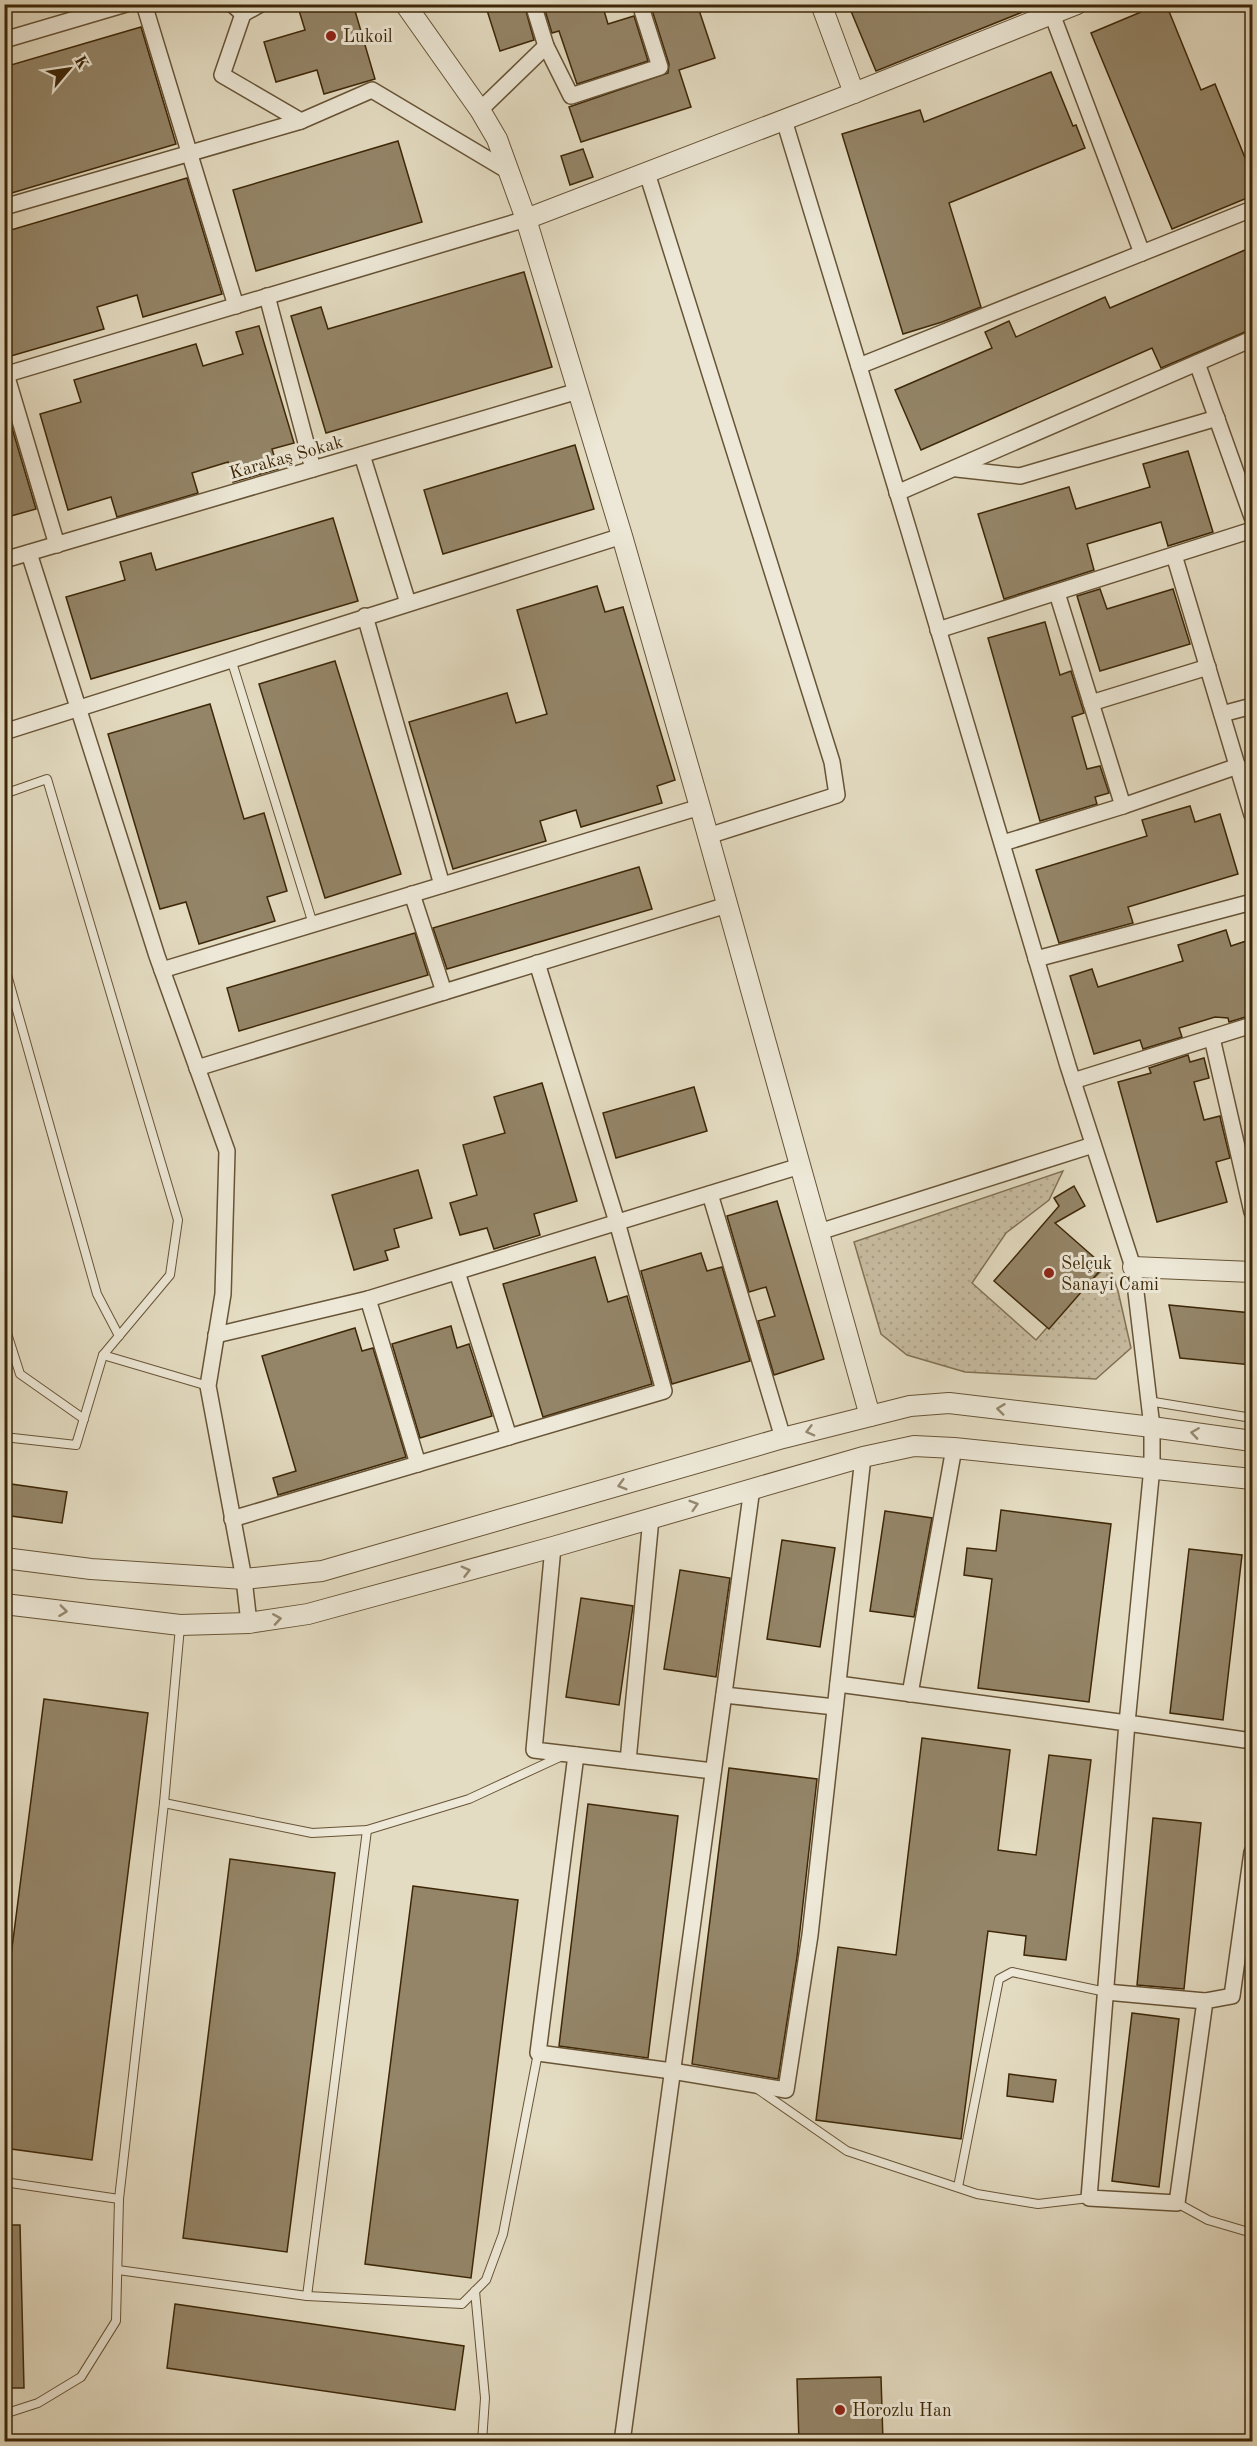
<svg xmlns="http://www.w3.org/2000/svg" width="1257" height="2446" viewBox="0 0 1257 2446" font-family="'Old Standard TT',serif">
<style>
.grass{fill:url(#grass-dots);stroke:#827254;stroke-width:1.5}
.building{fill:#948568;stroke:#3d2707;stroke-width:1.5}
.lines{fill:none;stroke-linecap:round;stroke-linejoin:round}
.service-casing{stroke:#675436;stroke-width:10}
.minor-casing{stroke:#675436;stroke-width:18}
.tertiary-casing{stroke:#675436;stroke-width:22}
.service{stroke:#ede8d7;stroke-width:8}
.minor{stroke:#ede8d7;stroke-width:15}
.tertiary{stroke:#ede8d7;stroke-width:20}
.oneway{stroke:#95886f}
.poi-dot{fill:#8f2418;stroke:#ede8d7;stroke-width:2}
.labels{text-anchor:middle;stroke-width:6;stroke-linejoin:round;paint-order:stroke}
.poi-label{font-size:18px;fill:#3d2707;stroke:#ede8d7;text-anchor:start}
.street-label{font-size:18px;fill:#3d2707;stroke:#ede8d7}
</style>
<defs>
<pattern id="grass-dots" width="8" height="8" patternUnits="userSpaceOnUse" patternTransform="scale(1.5)"><rect width="8" height="8" fill="#c8bda2"/><path d="M2 2h.1M6 6h.1" fill="none" stroke="#ada28a" stroke-width="1.8" stroke-linecap="round"/></pattern>
</defs>
<rect width="100%" height="100%" fill="#e4dcc2"/>
<filter id="stains"><feTurbulence type="fractalNoise" baseFrequency=".00333" numOctaves="4"/><feColorMatrix values="0 0 0 0 .2 0 0 0 0 .09 0 0 0 0 .02 0 0 0 .5 -.17"/></filter>
<radialGradient id="worn" r=".72"><stop offset=".6" stop-color="#630" stop-opacity="0"/><stop offset="1" stop-color="#630" stop-opacity=".3"/></radialGradient>
<path class="grass" d="M1063,1171L1049,1200L1006,1233L972,1283L1036,1340L1075,1296L1109,1264L1118,1291L1131,1348L1096,1379L965,1372L907,1355L881,1334L854,1242Z"/>
<g class="building">
<path d="M297,4H353L375,79L324,94L317,70L276,82L264,42L305,30Z"/>
<path d="M485,4H524L534,40L500,51Z"/>
<path d="M543,4H602L608,24L634,16L648,61L577,84L559,31L552,33Z"/>
<path d="M656,4H697L715,58L679,70L691,107L581,142L569,107L668,73L669,64L652,10L657,8Z"/>
<path d="M848,4H1040V5L876,71Z"/>
<path d="M1160,4H1166L1201,90L1215,84L1252,175V196L1172,229L1091,33Z"/>
<path d="M141,27L176,144L5,195L4,67Z"/>
<path d="M1051,72L1073,126L1076,125L1085,148L949,203L981,307L942,322L903,334L842,134L920,110L924,122Z"/>
<path d="M398,141L422,222L256,271L233,190Z"/>
<path d="M583,149L593,177L570,185L561,156Z"/>
<path d="M187,178L222,294L143,317L137,295L97,307L104,329L4,358V232Z"/>
<path d="M1252,247V329L1161,368L1152,348L921,450L895,390L992,348L985,332L1009,321L1016,337L1105,297L1110,308Z"/>
<path d="M524,272L552,367L326,433L291,316L321,307L328,329Z"/>
<path d="M259,326L294,443L272,449L278,469L233,482L228,462L192,473L198,493L117,517L111,497L68,510L40,414L81,402L74,380L196,344L203,366L243,354L236,332Z"/>
<path d="M4,411H7L36,509L4,518Z"/>
<path d="M575,445L594,509L443,554L424,490Z"/>
<path d="M1188,451L1213,532L1168,546L1161,522L1087,544L1094,570L1004,599L978,514L1069,487L1076,509L1150,487L1143,464Z"/>
<path d="M333,518L358,601L91,679L66,597L125,580L120,562L151,553L156,570Z"/>
<path d="M597,586L605,612L623,607L675,780L657,786L662,803L581,827L576,810L540,821L546,841L453,869L409,722L507,693L516,723L547,714L517,610Z"/>
<path d="M1100,589L1107,609L1173,589L1190,644L1100,671L1077,596Z"/>
<path d="M1045,622L1060,675L1071,671L1084,713L1072,717L1087,769L1100,766L1109,793L1095,797L1097,804L1040,821L988,638Z"/>
<path d="M335,661L401,874L325,898L259,684Z"/>
<path d="M210,704L244,819L264,813L287,891L267,897L275,921L199,944L186,902L160,909L108,734Z"/>
<path d="M1190,806L1195,822L1220,814L1238,874L1128,907L1133,923L1059,943L1036,870L1147,836L1142,820Z"/>
<path d="M639,867L652,909L447,969L433,928Z"/>
<path d="M1226,930L1231,946L1252,939V1015L1229,1022L1228,1018L1215,1017L1179,1028L1182,1037L1143,1049L1140,1040L1094,1054L1070,976L1092,969L1098,987L1183,961L1178,945Z"/>
<path d="M415,933L428,975L239,1031L227,988Z"/>
<path d="M1188,1055L1190,1062L1204,1058L1209,1078L1194,1082L1204,1120L1220,1116L1221,1121L1230,1158L1216,1162L1227,1202L1157,1222L1118,1082L1151,1073L1149,1068Z"/>
<path d="M542,1083L577,1201L534,1214L540,1235L494,1249L487,1228L460,1235L450,1203L477,1195L463,1145L505,1133L494,1097Z"/>
<path d="M694,1087L707,1131L616,1158L603,1113Z"/>
<path d="M418,1170L432,1218L394,1229L399,1247L385,1251L388,1260L354,1270L332,1195Z"/>
<path d="M1074,1186L1085,1206L1055,1223L1104,1266L1049,1329L994,1281L1059,1206L1054,1198Z"/>
<path d="M777,1201L824,1359L774,1375L758,1321L775,1316L766,1287L749,1292L727,1216Z"/>
<path d="M701,1253L707,1271L722,1267L750,1361L672,1384L641,1271Z"/>
<path d="M595,1257L608,1302L627,1296L652,1384L543,1417L503,1284Z"/>
<path d="M1169,1305L1252,1313V1365L1180,1358Z"/>
<path d="M451,1326L457,1348L469,1344L492,1416L420,1438L392,1344Z"/>
<path d="M355,1328L362,1351L373,1348L406,1457L278,1495L273,1478L296,1471L262,1356Z"/>
<path d="M4,1483L67,1492L62,1523L4,1515Z"/>
<path d="M1001,1510L1111,1524L1089,1702L978,1688L992,1579L964,1575L967,1548L996,1551Z"/>
<path d="M885,1511L932,1518L914,1617L870,1611Z"/>
<path d="M782,1540L835,1548L820,1647L767,1639Z"/>
<path d="M1189,1549L1242,1555L1223,1720L1170,1713Z"/>
<path d="M680,1570L730,1578L716,1677L664,1669Z"/>
<path d="M581,1598L633,1606L619,1705L566,1697Z"/>
<path d="M44,1699L148,1713L92,2160L4,2148V2010Z"/>
<path d="M922,1738L1010,1750L998,1850L1036,1855L1049,1755L1091,1760L1066,1960L1024,1955L1026,1936L988,1931L961,2139L816,2120L838,1947L896,1955Z"/>
<path d="M729,1768L817,1779L797,1957L778,2079L692,2064Z"/>
<path d="M588,1804L678,1816L648,2058L559,2046Z"/>
<path d="M1153,1818L1201,1823L1184,1989L1137,1985Z"/>
<path d="M230,1859L335,1873L287,2252L183,2238Z"/>
<path d="M413,1886L518,1900L471,2278L365,2264Z"/>
<path d="M1132,2013L1179,2019L1159,2187L1112,2181Z"/>
<path d="M1009,2074L1056,2080L1053,2102L1007,2096Z"/>
<path d="M4,2225H20L24,2388H4Z"/>
<path d="M175,2304L464,2346L455,2410L167,2368Z"/>
<path d="M881,2377L883,2442H799L797,2379Z"/>
</g>
<g class="lines">
<g class="service-casing">
<g id="service">
<path d="M231,659L313,924"/>
<path d="M4,794L47,779L178,1220L170,1275L103,1355L76,1445L4,1437"/>
<path d="M4,964L97,1294L119,1336"/>
<path d="M4,1324L20,1374L84,1419"/>
<path d="M103,1355L208,1386"/>
<path d="M1148,1401L1252,1418"/>
<path d="M164,1803L312,1833L367,1830L469,1799L562,1756"/>
<path d="M756,2088L847,2151L977,2194L1038,2204L1089,2198"/>
<path d="M4,2182L119,2199"/>
<path d="M958,2187L999,1979L1012,1972L1106,1992"/>
<path d="M1177,2203L1208,2220L1252,2233"/>
<path d="M118,2270L307,2296L462,2304L486,2280L503,2234L538,2053"/>
<path d="M475,2291L485,2398L482,2442"/>
<path d="M307,2296L367,1830"/>
<path d="M4,2414L38,2403L81,2377L116,2321L119,2199L164,1803L180,1627"/>
</g>
</g>
<g class="minor-casing">
<g id="minor">
<path d="M144,4L236,306"/>
<path d="M232,4L243,14L222,75L301,121L372,90L508,171"/>
<path d="M533,4L546,46L571,96L660,67L640,4"/>
<path d="M243,14L261,4"/>
<path d="M1052,14L1142,253L1252,209"/>
<path d="M4,40L126,4"/>
<path d="M480,110L546,46"/>
<path d="M784,120L909,531L1068,1066L1133,1267L1152,1427V1467L1127,1723L1252,1741"/>
<path d="M647,173L832,762L837,795L708,836"/>
<path d="M4,207L301,121"/>
<path d="M267,296L313,469"/>
<path d="M1197,363L1252,517"/>
<path d="M859,366L1142,253"/>
<path d="M6,374L57,545"/>
<path d="M4,375L526,219"/>
<path d="M362,455L408,603"/>
<path d="M957,469L1020,476L1217,418"/>
<path d="M897,493L1252,339"/>
<path d="M29,553L157,956L227,1151L223,1294L208,1386L244,1579L249,1623"/>
<path d="M1174,555L1252,815"/>
<path d="M4,560L578,391"/>
<path d="M1057,593L1123,806"/>
<path d="M365,616L442,885"/>
<path d="M938,630L1252,530"/>
<path d="M1091,703L1208,667"/>
<path d="M1222,714L1252,706"/>
<path d="M4,732L622,536"/>
<path d="M1003,843L1123,806L1238,766"/>
<path d="M412,894L444,992"/>
<path d="M1036,959L1252,902"/>
<path d="M162,970L700,807"/>
<path d="M1212,1038L1252,1212"/>
<path d="M197,1068L727,905"/>
<path d="M1073,1081L1252,1025"/>
<path d="M710,1194L783,1438"/>
<path d="M819,1232L1093,1145"/>
<path d="M457,1272L509,1437"/>
<path d="M368,1299L418,1464"/>
<path d="M216,1335L368,1299L800,1166"/>
<path d="M232,1519L664,1391L617,1222L537,963"/>
<path d="M553,1547L534,1750L713,1771"/>
<path d="M838,1684L1127,1723L1089,2198L1177,2203L1205,2001L1232,1996L1252,1852"/>
<path d="M910,1694L954,1448"/>
<path d="M724,1695L835,1707"/>
<path d="M576,1755L538,2053L672,2071L786,2090L810,1935L863,1457"/>
<path d="M628,1761L651,1518"/>
<path d="M1106,1992L1205,2001"/>
<path d="M622,2442L752,1488"/>
</g>
</g>
<g class="tertiary-casing">
<g id="tertiary">
<path d="M405,4L480,110L497,139L526,219L622,536L700,807L870,1416"/>
<path d="M821,4L854,93"/>
<path d="M526,219L854,93L1077,4"/>
<path d="M1133,1267L1252,1272"/>
<path d="M4,1558L91,1569L244,1579L322,1571L783,1438L910,1406L949,1403L1152,1427L1252,1441"/>
<path d="M4,1604L180,1625L249,1623L308,1614L553,1547L863,1457L914,1446L954,1448L1252,1479"/>
</g>
</g>
<use href="#service" class="service"/>
<use href="#minor" class="minor"/>
<use href="#tertiary" class="tertiary"/>
</g>
<defs><path id="oneway-chevron" d="M-2-3.5L2.5 0L-2 3.5" fill="none" stroke-width="1.6" stroke-linecap="round" stroke-linejoin="round" transform="scale(1.5)"/></defs>
<g class="oneway">
<use href="#oneway-chevron" transform="translate(1001 1409) rotate(-173)"/>
<use href="#oneway-chevron" transform="translate(810 1431) rotate(165)"/>
<use href="#oneway-chevron" transform="translate(1195 1433) rotate(-172)"/>
<use href="#oneway-chevron" transform="translate(622 1485) rotate(164)"/>
<use href="#oneway-chevron" transform="translate(694 1505) rotate(-17)"/>
<use href="#oneway-chevron" transform="translate(466 1571) rotate(-15)"/>
<use href="#oneway-chevron" transform="translate(63 1611) rotate(7)"/>
<use href="#oneway-chevron" transform="translate(277 1619) rotate(-9)"/>
</g>
<g class="poi-dot">
<circle cx="331" cy="36" r="6"/>
<circle cx="1049" cy="1273" r="6"/>
<circle cx="840" cy="2410" r="6"/>
</g>
<g class="labels">
<g class="poi-label">
<text x="343" y="42">Lukoil</text>
<text x="1061" y="1269">Selçuk<tspan x="1061" dy="21">Sanayi Cami</tspan></text>
<text x="852" y="2416">Horozlu Han</text>
</g>
<g class="street-label">
<text transform="translate(286 457) rotate(-16)" y="6">Karakaş Sokak</text>
</g>
</g>
<rect width="1257" height="2446" fill="none" stroke="#e4dcc2" stroke-width="24"/>
<rect x="6" y="6" width="1245" height="2434" fill="none" stroke="#3d2707" stroke-width="3"/>
<rect x="12" y="12" width="1233" height="2422" fill="none" stroke="#3d2707" stroke-width="1.5"/>
<g transform="translate(69 69) rotate(61)" stroke="#ede8d7" stroke-width="4.5" paint-order="stroke">
<path d="M0-4.5L10 22L0 15L-10 22Z" fill="#3d2707"/>
<text y="-9" font-size="16" font-weight="bold" text-anchor="middle" fill="#3d2707">K</text>
</g>
<rect width="100%" height="100%" filter="url(#stains)"/>
<rect width="100%" height="100%" fill="url(#worn)"/>
</svg>
